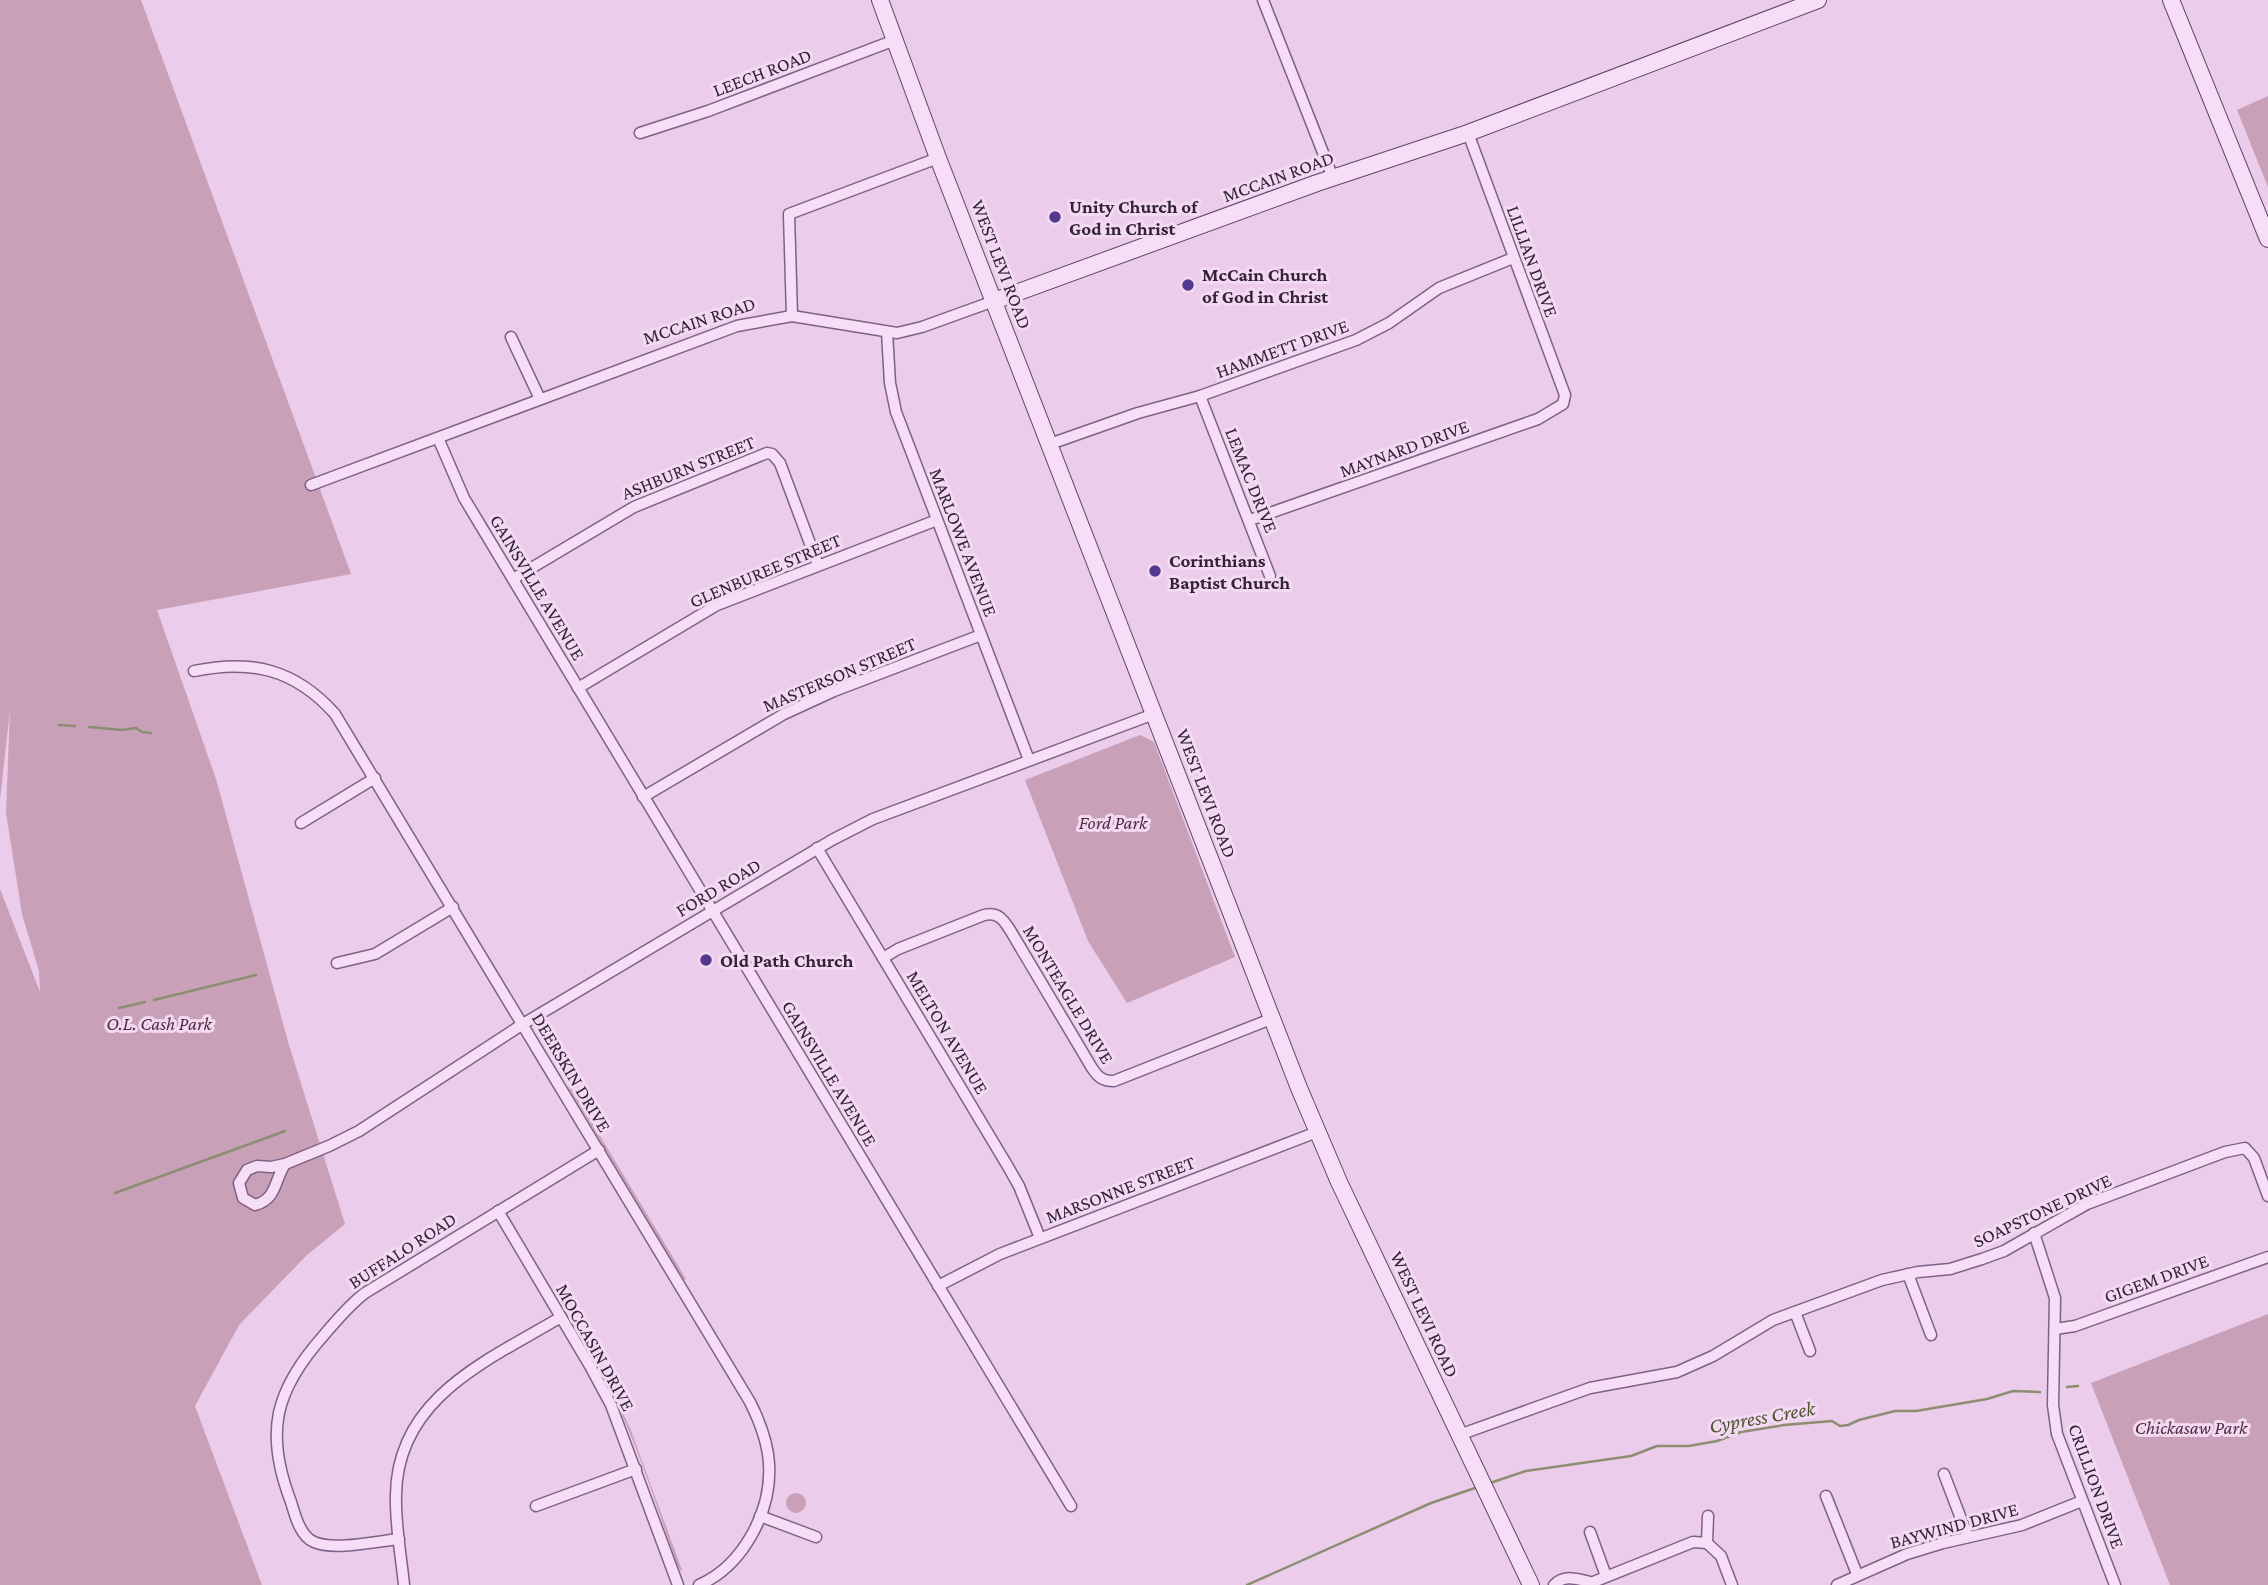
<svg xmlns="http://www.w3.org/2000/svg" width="2268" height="1585" viewBox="0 0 2268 1585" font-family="'Crimson Pro',serif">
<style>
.green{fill:#c8a0b7}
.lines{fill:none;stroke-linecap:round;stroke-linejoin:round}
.stream{stroke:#8c8e72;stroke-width:2.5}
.street-casing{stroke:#806186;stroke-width:13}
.secondary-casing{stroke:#614468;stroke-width:18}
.street{stroke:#f6def6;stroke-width:10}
.secondary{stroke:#f6def6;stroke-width:16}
.poi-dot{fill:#52388e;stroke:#f3daf2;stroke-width:2.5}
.labels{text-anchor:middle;stroke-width:6;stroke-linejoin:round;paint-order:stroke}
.street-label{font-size:19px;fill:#342338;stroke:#f3daf2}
.poi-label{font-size:19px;font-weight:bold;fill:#342338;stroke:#f3daf2;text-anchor:start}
.park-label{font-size:19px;font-style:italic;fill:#522c3d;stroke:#f3daf2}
.water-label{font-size:21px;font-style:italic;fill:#4e5634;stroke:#f3daf2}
</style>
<rect width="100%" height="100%" fill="#ebccea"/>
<g class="green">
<path d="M0,0H141L351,574L157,610L216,779L289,1045L345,1224L307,1255L239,1325L195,1406L262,1585H0V889L40,992L39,971L22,914L6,813L10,710L0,800Z"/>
<path d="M2268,96V187L2237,110Z"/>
<path d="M1140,735L1154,742L1235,957L1127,1003L1088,941L1025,780Z"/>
<path d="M570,1086L686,1279L684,1280L568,1087Z"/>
<path d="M2268,1314V1585H2170L2091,1383Z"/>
<path d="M599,1364L630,1428L683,1573L678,1567C654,1499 633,1428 597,1365Z"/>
<circle cx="796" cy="1503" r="10"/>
</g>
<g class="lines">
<g class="stream">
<path d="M59,725L75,726"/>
<path d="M89,727L122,730L136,728L142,732L151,733"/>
<path d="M154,1000L256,975"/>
<path d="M119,1008L145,1002"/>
<path d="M115,1193L285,1131"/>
<path d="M2067,1387L2078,1386"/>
<path d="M1490,1483L1526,1471L1631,1456L1657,1446H1689L1717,1441L1741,1432L1784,1425L1832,1421L1840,1426L1848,1425L1859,1420L1895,1411H1916L1987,1399L2013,1391L2040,1392"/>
<path d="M1247,1585L1431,1503L1475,1488"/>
</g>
<g class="street-casing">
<g id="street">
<path d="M1263,0L1333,178"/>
<path d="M640,133L708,111L895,40"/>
<path d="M792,316L789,214L938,158"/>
<path d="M887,332L890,383L896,412L1029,760"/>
<path d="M511,337L540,399"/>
<path d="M1200,396L1270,576"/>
<path d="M438,438L464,498L1071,1506"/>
<path d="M1050,444L1138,413L1200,396L1356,340L1389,323L1439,288L1513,258"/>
<path d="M311,485L737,326L792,316L897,333L922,327L994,301"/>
<path d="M1250,520L1538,419L1563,404L1565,395L1468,133"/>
<path d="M513,579L634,507L767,453L772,454L780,463L818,565"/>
<path d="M194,671C251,659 295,669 335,714L750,1402C760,1422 768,1442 769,1464C772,1511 743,1566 699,1585"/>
<path d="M578,688L717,605L937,520"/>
<path d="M643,797L784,714L834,691L981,635"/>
<path d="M301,823L375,778"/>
<path d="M817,848L1007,1165L1019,1186L1040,1238"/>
<path d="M883,958L898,949L984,915C998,912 1003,919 1010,930L1092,1068C1098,1077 1102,1081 1114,1081L1271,1019"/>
<path d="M337,963L375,954L453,907"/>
<path d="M285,1164C274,1181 277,1199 255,1205L243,1198L239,1183L247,1170L257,1166L271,1167L285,1164L329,1146L359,1131L523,1024L832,840L873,819L1154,714"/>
<path d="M498,1211L590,1366L611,1405L678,1585"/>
<path d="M2034,1233L2055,1298L2053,1405L2057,1434L2115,1585"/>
<path d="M1908,1274L1931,1335"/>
<path d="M938,1286L1000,1254L1317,1132"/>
<path d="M1795,1312L1810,1351"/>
<path d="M2055,1329L2075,1326L2268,1257"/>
<path d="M1459,1435L1590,1388L1677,1372L1713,1356L1773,1320L1882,1280L1918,1272L1950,1269L1982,1259L2004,1251L2087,1204L2225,1152L2245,1148L2254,1158L2268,1196"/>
<path d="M1944,1474L1968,1537"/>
<path d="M1826,1496L1857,1574"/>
<path d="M536,1506L636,1469"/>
<path d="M760,1516L816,1537"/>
<path d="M1708,1516L1707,1543L1721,1556L1732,1585"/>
<path d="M1590,1532L1606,1576"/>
<path d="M399,1539C378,1541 334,1551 314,1542C300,1536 295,1515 291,1502C264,1432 275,1390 324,1335C337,1320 349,1305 365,1293L599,1150"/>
<path d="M404,1585C401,1555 395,1524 396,1495C397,1397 489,1360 561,1317"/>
<path d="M1554,1585C1564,1574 1577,1579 1590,1582"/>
<path d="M1586,1585L1693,1542L1707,1543"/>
<path d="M1837,1585L1907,1554L1943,1543L2022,1525L2082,1501"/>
</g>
</g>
<g class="secondary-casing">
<g id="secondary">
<path d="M880,0L938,158L1299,1088L1339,1182L1531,1585"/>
<path d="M2171,0L2268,239"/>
<path d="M994,301L1317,183L1468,133L1818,0"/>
</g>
</g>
<use href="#street" class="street"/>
<use href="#secondary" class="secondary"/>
</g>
<g class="poi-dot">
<circle cx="1055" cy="217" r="7"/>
<circle cx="1188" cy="285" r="7"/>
<circle cx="1155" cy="571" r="7"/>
<circle cx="706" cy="960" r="7"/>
</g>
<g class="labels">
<g class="street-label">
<text transform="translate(762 72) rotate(-21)" y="7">LEECH ROAD</text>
<text transform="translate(1278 176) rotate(-20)" y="7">MCCAIN ROAD</text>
<text transform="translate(1533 261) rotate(70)" y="7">LILLIAN DRIVE</text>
<text transform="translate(1002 264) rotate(69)" y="7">WEST LEVI ROAD</text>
<text transform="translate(699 320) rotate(-18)" y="7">MCCAIN ROAD</text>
<text transform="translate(1282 348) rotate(-20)" y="7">HAMMETT DRIVE</text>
<text transform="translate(1404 448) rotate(-20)" y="7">MAYNARD DRIVE</text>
<text transform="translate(688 467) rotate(-22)" y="7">ASHBURN STREET</text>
<text transform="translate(1252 480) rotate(68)" y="7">LEMAC DRIVE</text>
<text transform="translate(964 542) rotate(69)" y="7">MARLOWE AVENUE</text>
<text transform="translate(765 570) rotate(-23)" y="7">GLENBUREE STREET</text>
<text transform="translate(538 587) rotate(59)" y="7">GAINSVILLE AVENUE</text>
<text transform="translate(839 674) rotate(-23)" y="7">MASTERSON STREET</text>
<text transform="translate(1207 793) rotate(69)" y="7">WEST LEVI ROAD</text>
<text transform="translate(718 887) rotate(-31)" y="7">FORD ROAD</text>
<text transform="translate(1069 994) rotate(59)" y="7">MONTEAGLE DRIVE</text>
<text transform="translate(948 1032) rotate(59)" y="7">MELTON AVENUE</text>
<text transform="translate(572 1072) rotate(59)" y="7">DEERSKIN DRIVE</text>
<text transform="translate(830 1073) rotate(59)" y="7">GAINSVILLE AVENUE</text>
<text transform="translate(1120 1189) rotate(-21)" y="7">MARSONNE STREET</text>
<text transform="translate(2042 1210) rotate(-25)" y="7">SOAPSTONE DRIVE</text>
<text transform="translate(402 1250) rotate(-33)" y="7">BUFFALO ROAD</text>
<text transform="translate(2156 1278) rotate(-20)" y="7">GIGEM DRIVE</text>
<text transform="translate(1425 1314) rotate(65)" y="7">WEST LEVI ROAD</text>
<text transform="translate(596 1347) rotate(61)" y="7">MOCCASIN DRIVE</text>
<text transform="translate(2097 1486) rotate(70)" y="7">CRILLION DRIVE</text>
<text transform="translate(1954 1525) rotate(-15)" y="7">BAYWIND DRIVE</text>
</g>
<g class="poi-label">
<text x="1069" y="213">Unity Church of<tspan x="1069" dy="22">God in Christ</tspan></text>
<text x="1202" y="281">McCain Church<tspan x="1202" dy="22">of God in Christ</tspan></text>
<text x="1169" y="567">Corinthians<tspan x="1169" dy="22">Baptist Church</tspan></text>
<text x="720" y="967">Old Path Church</text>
</g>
<g class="park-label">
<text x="1113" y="829">Ford Park</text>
<text x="159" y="1030">O.L. Cash Park</text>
<text x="2191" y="1434">Chickasaw Park</text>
</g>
<g class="water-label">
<text transform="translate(1762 1417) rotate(-10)" y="7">Cypress Creek</text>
</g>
</g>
</svg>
